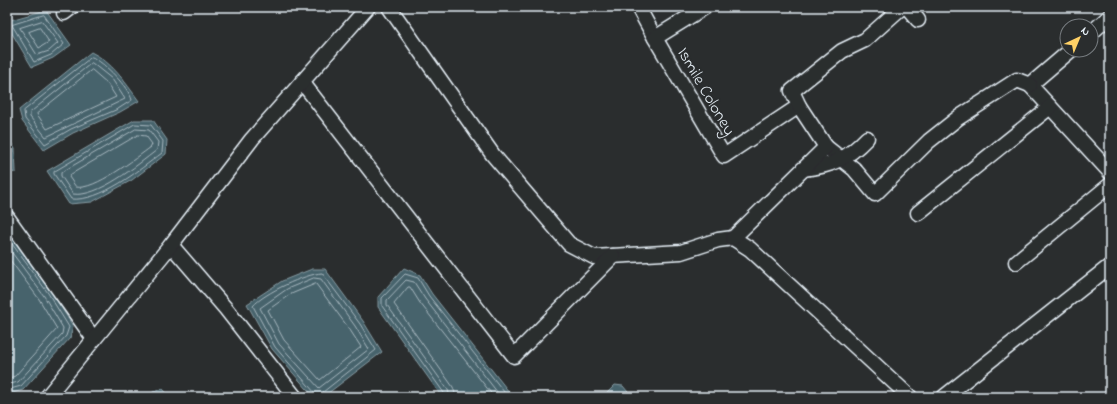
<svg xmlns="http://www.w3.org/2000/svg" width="1117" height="404" viewBox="0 0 1117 404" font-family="'Indie Flower',sans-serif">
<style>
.water{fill:#47636c;stroke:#879ca4}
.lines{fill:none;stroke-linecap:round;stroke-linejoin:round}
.shore{stroke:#a8b8c0;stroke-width:1}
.minor-casing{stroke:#e8f1f8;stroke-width:17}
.minor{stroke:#2a2d2e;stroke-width:14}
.labels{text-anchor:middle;stroke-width:3.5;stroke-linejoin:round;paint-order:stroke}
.street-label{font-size:17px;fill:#e8f1f8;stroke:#2a2d2e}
</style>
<rect width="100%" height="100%" fill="#2a2d2e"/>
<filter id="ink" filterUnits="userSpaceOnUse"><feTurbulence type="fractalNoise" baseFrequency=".025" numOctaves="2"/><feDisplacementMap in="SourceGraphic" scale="8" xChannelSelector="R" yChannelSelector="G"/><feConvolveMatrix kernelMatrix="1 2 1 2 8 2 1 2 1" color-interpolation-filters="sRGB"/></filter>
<g filter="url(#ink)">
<g class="water">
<path d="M46,10L71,45L53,58L32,67L7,25V21Z"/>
<path d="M91,52C112,62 125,82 139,101L120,112L73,133L44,150L22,121L19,110Z"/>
<path d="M134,120H153L167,140L166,154L132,180L92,202L69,204L47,171Z"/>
<path d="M7,136L15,149L16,172L7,173Z"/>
<path d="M7,230L51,291L73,326L70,338L23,390L9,394L7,393Z"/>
<path d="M404,268L420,275L432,294L513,397H442L378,307V297Z"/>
<path d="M312,269H325L363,321L382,352L323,397H314L272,349L247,304L282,281Z"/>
<path d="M615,385L623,386L632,397H603Z"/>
<path d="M163,389L170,397H147L153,392Z"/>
</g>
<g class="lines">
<g class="shore">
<path d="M44,15L64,44L51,55L34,62L12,25Z"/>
<path d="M42,21L58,43L49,51L37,55L20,28Z"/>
<path d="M40,28L49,42L39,48L29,32Z"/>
<path d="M92,57C104,62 129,88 132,100L118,109L71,129L45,144L25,119L24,111Z"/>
<path d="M92,63L112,79L125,99L46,137L30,117V113Z"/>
<path d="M92,70L107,83L116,97L47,129L37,114Z"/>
<path d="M135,124L151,125L163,141L162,153C139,170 101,202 71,199L54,174V172Z"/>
<path d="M136,129L149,130L158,142L157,150C137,165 98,198 73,194L61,176V173Z"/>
<path d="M138,135L146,136L152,144L151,147C136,158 94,191 76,187L69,177L70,175Z"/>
<path d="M7,237L48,293L69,327L66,336L21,386L7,390"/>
<path d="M7,246L44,296L63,328L62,334L18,382L7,385"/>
<path d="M7,256L39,299L57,329L15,376L7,379"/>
<path d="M314,278L321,279L355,326L369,349L319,388L279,344L260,308L287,289Z"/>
<path d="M316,284L350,330L361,347L320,380L284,340L268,310L289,295Z"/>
<path d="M316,397L315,393L275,347L253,306C264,293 305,274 322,273L360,324L376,350L323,392L321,397"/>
<path d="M445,397L444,393L382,306V298L405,274L418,278L429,296L508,397"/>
<path d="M450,397L448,390L387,305V300L406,280L414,282L425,299L501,397"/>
<path d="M456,397L453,387L394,304L408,287H410L420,303L494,397"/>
</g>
<g class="minor-casing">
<g id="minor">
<path d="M389,7L493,155L569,244L594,257L681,252L718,240L733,238L750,249L910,397"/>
<path d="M638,7L655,38"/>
<path d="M705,7L655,38L724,156L799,106"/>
<path d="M907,7L918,20"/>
<path d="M64,13L72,7"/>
<path d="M1091,33L1110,16"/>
<path d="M1071,50L1030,85L1110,172"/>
<path d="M302,82L514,356L613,256"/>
<path d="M826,147L854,169L875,194L929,141L958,118L1017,80L1030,85"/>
<path d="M803,169C832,166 847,159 867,138"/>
<path d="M918,213L1050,107"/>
<path d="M7,217L94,339"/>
<path d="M733,238L826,147L799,106L792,91L842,51L865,40L902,7"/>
<path d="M171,245L226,309L295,397"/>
<path d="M1016,262L1110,185"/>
<path d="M47,397L171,245L252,139L368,7"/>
<path d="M944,397L1110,266"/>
</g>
</g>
<use href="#minor" class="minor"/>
</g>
</g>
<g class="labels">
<g class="street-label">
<text transform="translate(707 91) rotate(60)" y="6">Ismile Coloney</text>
</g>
</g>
<rect width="1117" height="404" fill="none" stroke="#2a2d2e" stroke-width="24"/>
<rect x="12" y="12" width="1093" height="380" fill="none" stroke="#e8f1f8" stroke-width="1.5" filter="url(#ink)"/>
<g transform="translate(1079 38) rotate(44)"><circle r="19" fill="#2a2d2e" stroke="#767b7f"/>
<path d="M0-3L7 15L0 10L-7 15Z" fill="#ffd166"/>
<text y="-6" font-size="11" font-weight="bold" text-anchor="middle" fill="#e8f1f8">N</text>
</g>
</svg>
